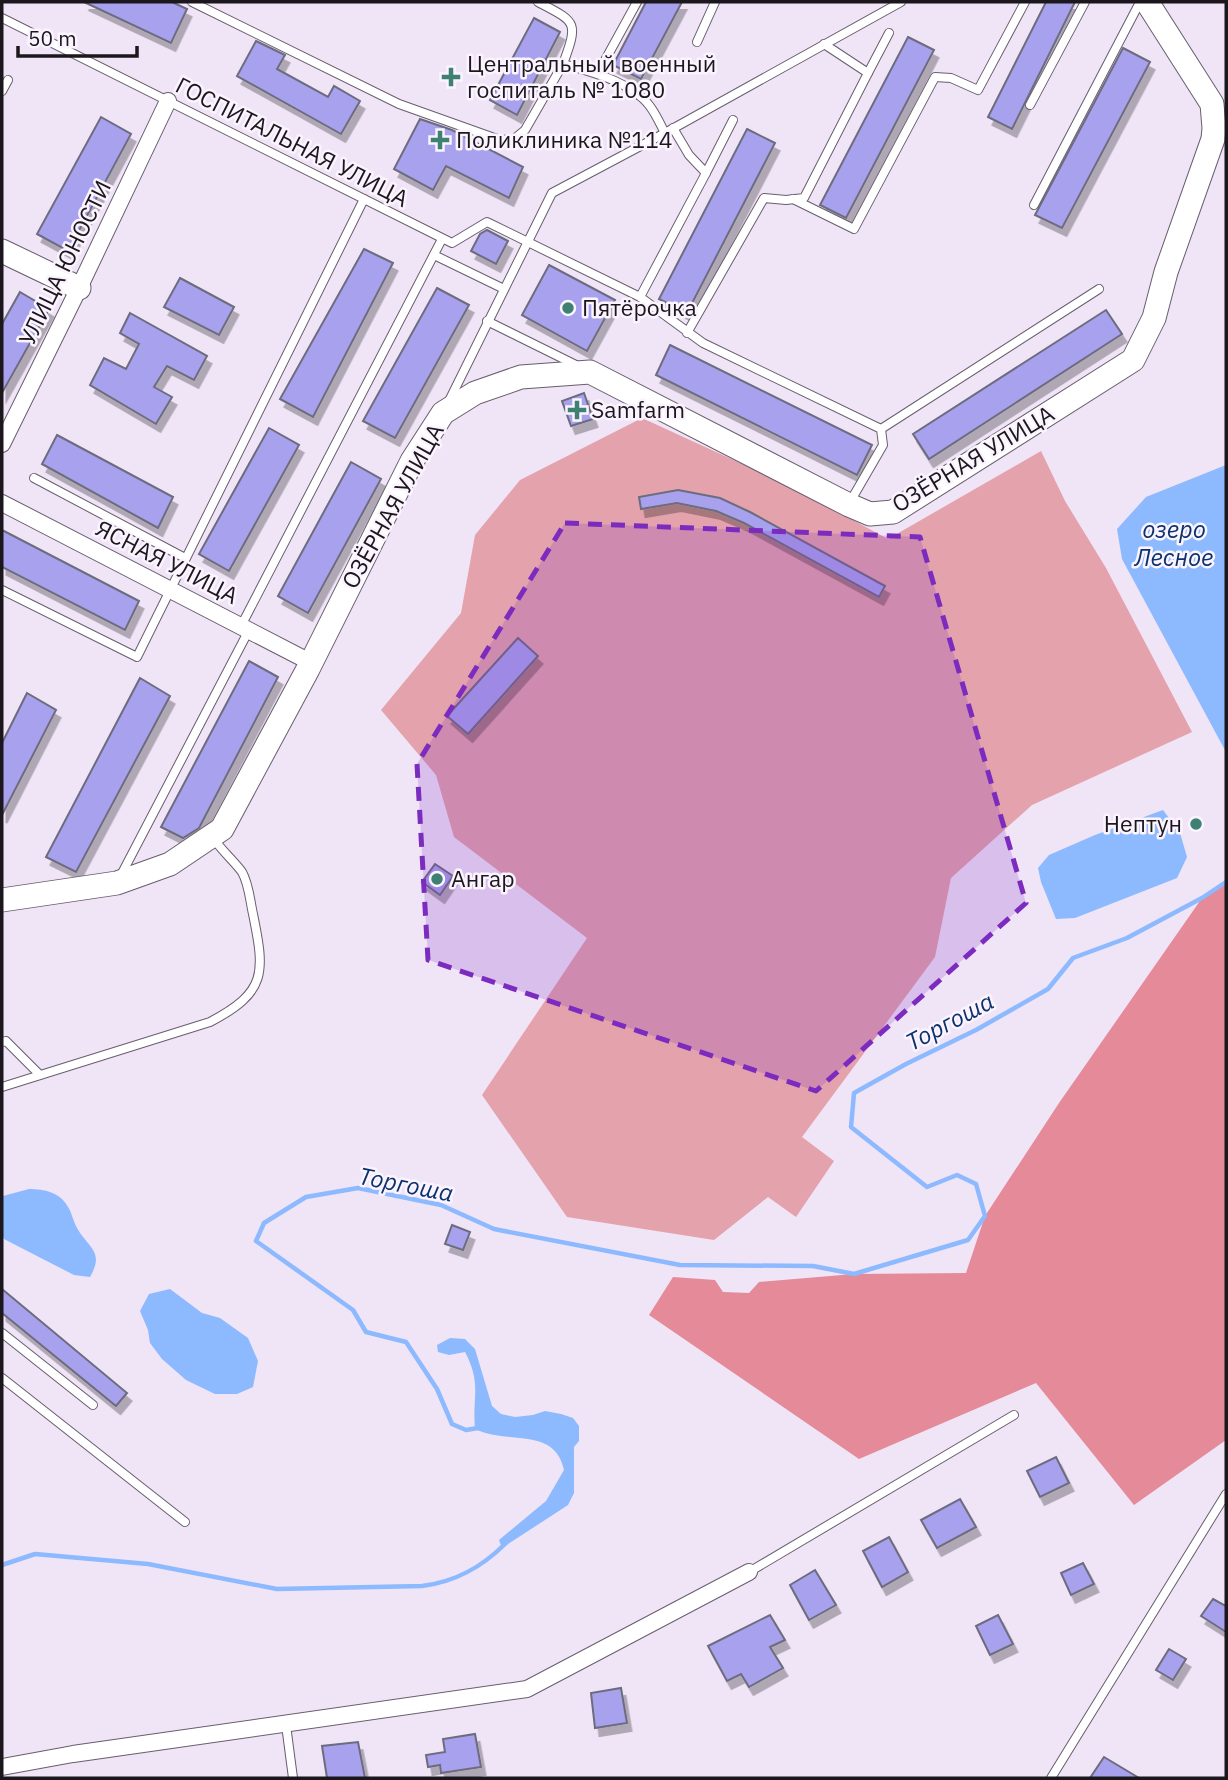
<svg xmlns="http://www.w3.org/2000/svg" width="1228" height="1780" viewBox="0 0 1228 1780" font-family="'IBM Plex Sans',sans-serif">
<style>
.green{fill:#e4a2ac}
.forest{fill:#e48a99}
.water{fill:#8db9fe}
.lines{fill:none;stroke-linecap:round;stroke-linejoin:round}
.stream{stroke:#8db9fe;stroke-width:4.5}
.building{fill:#a7a1ee;stroke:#6d6c7e;stroke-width:2;filter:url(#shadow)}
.lane-casing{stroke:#685e6d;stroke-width:10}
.street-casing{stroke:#685e6d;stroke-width:18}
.secondary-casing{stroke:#685e6d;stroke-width:25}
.lane{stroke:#fff;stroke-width:8}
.street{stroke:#fff;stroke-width:16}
.secondary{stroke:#fff;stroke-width:23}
.marked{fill:#7b2cbf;fill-opacity:0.2;stroke:#7b2cbf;stroke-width:5;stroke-dasharray:14 9;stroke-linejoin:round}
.poi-dot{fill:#3e8072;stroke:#fbf4ff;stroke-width:2.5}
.labels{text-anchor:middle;stroke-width:5;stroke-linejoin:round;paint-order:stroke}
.poi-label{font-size:23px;fill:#1b171d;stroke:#fbf4ff;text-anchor:start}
.street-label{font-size:23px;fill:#1b171d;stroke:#fbf4ff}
.water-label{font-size:24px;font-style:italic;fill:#0b326d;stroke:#fbf4ff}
</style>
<defs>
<filter id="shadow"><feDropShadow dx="4.5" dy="8" stdDeviation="0" flood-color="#0004"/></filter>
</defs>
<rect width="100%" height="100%" fill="#f0e4f7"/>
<path class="green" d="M642,418L790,486L888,539L1041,451L1065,501L1106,568L1192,732L1032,805L951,878L935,957L802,1137L834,1161L796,1217L768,1197L714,1240L567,1217L482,1095L587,938L454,837L436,775L381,710L461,613L475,535L520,480Z"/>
<path class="forest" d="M1226,882V1440L1134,1505L1036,1383L859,1459L649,1315L673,1277L715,1280L723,1292L749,1293L759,1282L854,1274L966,1273L985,1216L1059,1103L1202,898Z"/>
<g class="water">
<path d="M1226,465V752L1122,559L1117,529L1146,497Z"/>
<path d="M1163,810L1180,833L1187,857L1177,878L1075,918L1056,919L1041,882L1038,868L1049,855L1095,835Z"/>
<path d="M29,1189C44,1189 60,1192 68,1207C72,1213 73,1221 77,1228C88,1248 105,1251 90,1277L74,1275L4,1239L2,1233L3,1196Z"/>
<path d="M170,1289L202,1313L220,1318L248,1338L258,1361L253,1387L237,1394H215L186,1380L162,1359L150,1343L148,1330L140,1311L149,1294Z"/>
<path d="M450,1338L465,1339L475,1349L492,1406L501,1414L515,1417L533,1415L545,1411L561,1414L573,1418L579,1426V1441L574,1447V1493L568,1505L502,1548L499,1540L546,1501L564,1470C555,1426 507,1445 475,1429C472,1397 482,1384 465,1352L449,1355L438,1352L437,1345Z"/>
</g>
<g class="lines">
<g class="stream">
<path d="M478,1428L466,1430L452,1424L437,1389L406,1342L366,1332L353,1310L256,1241L264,1223L306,1197L358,1188L441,1205L494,1229L680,1265L813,1266L854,1274L968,1240L985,1216L976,1184L957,1175L927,1187L851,1127L854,1093L906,1064L976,1030L1048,989L1073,958L1127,938L1202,898L1226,882"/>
<path d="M2,1565L35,1554L148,1564L277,1589L422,1586C456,1582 482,1567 506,1543"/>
</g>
</g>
<g class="building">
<path d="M84,2H172L187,9L171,43Z"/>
<path d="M646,2H682L641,79L613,65Z"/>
<path d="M1046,2H1075L1012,129L988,117Z"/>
<path d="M534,18L560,32L517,115L490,100Z"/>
<path d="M908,37L934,50L846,218L820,205Z"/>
<path d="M256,41L285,55L277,69L328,97L334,86L360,101L341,134L237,76Z"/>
<path d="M1123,48L1150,62L1062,228L1035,215Z"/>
<path d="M101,117L131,134L68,251L37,234Z"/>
<path d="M420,119L452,130L523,167L509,198L446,166L433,190L394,169Z"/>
<path d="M747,129L775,143L687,313L659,299Z"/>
<path d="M487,230L508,241L496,264L471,251L480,234Z"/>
<path d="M364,249L393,263L313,417L280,399Z"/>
<path d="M549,265L615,300L587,351L522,315Z"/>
<path d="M180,278L234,307L219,335L164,307Z"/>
<path d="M437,288L469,305L395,438L363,421Z"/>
<path d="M20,292L49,309L2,393V324Z"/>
<path d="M1106,310L1122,334L929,459L913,434Z"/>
<path d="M130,313L207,356L194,380L167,366L154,387L172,397L156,424L90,385L104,358L126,369L139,344L120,333Z"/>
<path d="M670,345L872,445L857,475L656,375Z"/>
<path d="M584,393L593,419L571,426L562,401Z"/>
<path d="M269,428L299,445L229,571L199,554Z"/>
<path d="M57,435L173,497L158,528L42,464Z"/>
<path d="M351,462L381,479L308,613L278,596Z"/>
<path d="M678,490L720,498L750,512L885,586L879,597L744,523L716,511L677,503L641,509L639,497Z"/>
<path d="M2,530L139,601L125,630L2,567Z"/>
<path d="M518,638L538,656L468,734L447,716Z"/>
<path d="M249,661L278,677L199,828L183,838L161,827Z"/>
<path d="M140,678L170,696L76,872L46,857Z"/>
<path d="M27,693L56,710L2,815V743Z"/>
<path d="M435,864L453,876L440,895L422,882Z"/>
<path d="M452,1225L470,1232L463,1250L445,1244Z"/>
<path d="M2,1289L127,1393L116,1406L2,1313Z"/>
<path d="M1056,1457L1069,1483L1040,1497L1027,1471Z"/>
<path d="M960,1499L976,1527L937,1548L921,1520Z"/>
<path d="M889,1537L908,1572L882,1587L863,1551Z"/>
<path d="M1083,1563L1094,1584L1071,1595L1061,1573Z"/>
<path d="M815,1570L836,1605L809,1620L790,1585Z"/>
<path d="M1213,1599L1226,1606V1632L1201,1616Z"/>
<path d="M770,1615L785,1640L770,1647L783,1668L749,1687L741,1674L727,1681L708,1646Z"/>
<path d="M998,1615L1013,1644L990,1655L976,1626Z"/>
<path d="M1169,1649L1186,1659L1173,1680L1156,1670Z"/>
<path d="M621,1688L627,1723L595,1728L591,1693Z"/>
<path d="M475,1734L481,1767L441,1773L440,1765L428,1767L426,1755L445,1752L443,1739Z"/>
<path d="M358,1742L365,1778H327L322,1746Z"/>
<path d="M1104,1757L1139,1778H1090Z"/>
</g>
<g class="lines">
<g class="lane-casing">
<g id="lane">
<path d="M192,2L399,104L500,140L514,139L525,130L563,64"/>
<path d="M538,2C576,22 579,21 563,64C589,71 619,79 640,96C652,105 658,120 665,133"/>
<path d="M2,18L452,243L487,222L640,297L703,343L881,429L883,445L850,502"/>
<path d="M697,42L715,2"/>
<path d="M598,73L637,2"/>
<path d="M868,73L889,33"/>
<path d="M2,91L8,80"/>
<path d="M1030,105L1085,2"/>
<path d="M706,173L733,120"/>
<path d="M793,199L854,229L935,77L951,78L978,90L1025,2"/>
<path d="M1034,205L1140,2"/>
<path d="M434,255L504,289"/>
<path d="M640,297L706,173L689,155L673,128"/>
<path d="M487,321L578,366"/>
<path d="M687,333L764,198L786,200L804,198L868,73L824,44"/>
<path d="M449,401L552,193L665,133L901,2"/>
<path d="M881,429L1099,289"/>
<path d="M34,478L185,558"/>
<path d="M2,590L137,657L364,199"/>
<path d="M241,626L442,239"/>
<path d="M120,877L249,630"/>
<path d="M2,1042L6,1041L40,1075"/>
<path d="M2,1087L210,1022C267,992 265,973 253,914C250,901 249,884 242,872C234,861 222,851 214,839"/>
<path d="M2,1333L93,1405"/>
<path d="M2,1378L185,1522"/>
<path d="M749,1572L1014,1415"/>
<path d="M286,1725L293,1778"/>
<path d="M1051,1778L1226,1494"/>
</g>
</g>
<g class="street-casing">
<g id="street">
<path d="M2,444L79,288L168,101"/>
<path d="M2,503L310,662"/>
<path d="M2,1767L73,1754L527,1689L749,1572"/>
</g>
</g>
<g class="secondary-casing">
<g id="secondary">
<path d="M2,251L79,288"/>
<path d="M2,900L117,883L170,864L222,829L308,669L412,461L443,413L475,393L521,377L590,372L849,505L870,514L893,512L1133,360L1154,318L1166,272L1213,139L1214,128L1212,104L1147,2"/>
</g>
</g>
<use href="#lane" class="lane"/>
<use href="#street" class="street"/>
<use href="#secondary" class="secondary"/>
</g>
<path class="marked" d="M565,523L920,537L1026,903L816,1091L428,960L417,764Z"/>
<g class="poi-dot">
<path d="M447.5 66.5h7v7h7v7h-7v7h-7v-7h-7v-7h7z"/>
<path d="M436.5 129.5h7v7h7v7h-7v7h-7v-7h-7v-7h7z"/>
<circle cx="568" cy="308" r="7"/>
<path d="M573.5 399.5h7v7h7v7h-7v7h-7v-7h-7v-7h7z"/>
<circle cx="1196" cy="824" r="7"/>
<circle cx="437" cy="879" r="7"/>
</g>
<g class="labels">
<g class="poi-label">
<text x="467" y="72">Центральный военный<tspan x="467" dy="26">госпиталь № 1080</tspan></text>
<text x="456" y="148">Поликлиника №114</text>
<text x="582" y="316">Пятёрочка</text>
<text x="591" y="418">Samfarm</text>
<text x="1182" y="832" text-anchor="end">Нептун</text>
<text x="451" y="887">Ангар</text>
</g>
<g class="street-label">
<text transform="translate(292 142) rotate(27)" y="8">ГОСПИТАЛЬНАЯ УЛИЦА</text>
<text transform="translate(65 263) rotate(-64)" y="8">УЛИЦА ЮНОСТИ</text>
<text transform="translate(973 459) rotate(-31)" y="8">ОЗЁРНАЯ УЛИЦА</text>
<text transform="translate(393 506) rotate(-61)" y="8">ОЗЁРНАЯ УЛИЦА</text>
<text transform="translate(167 562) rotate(27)" y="8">ЯСНАЯ УЛИЦА</text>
</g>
<g class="water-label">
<text x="1174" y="538">озеро<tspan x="1174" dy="28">Лесное</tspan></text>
<text transform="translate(950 1022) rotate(-28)" y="8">Торгоша</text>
<text transform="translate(406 1185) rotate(11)" y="8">Торгоша</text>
</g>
</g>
<rect width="1228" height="1780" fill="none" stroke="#1b171d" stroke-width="7"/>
<path d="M18 46v10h119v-10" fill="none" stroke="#1b171d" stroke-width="3.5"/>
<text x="28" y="46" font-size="21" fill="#1b171d" stroke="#fbf4ff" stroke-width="5" paint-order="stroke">50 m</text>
</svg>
